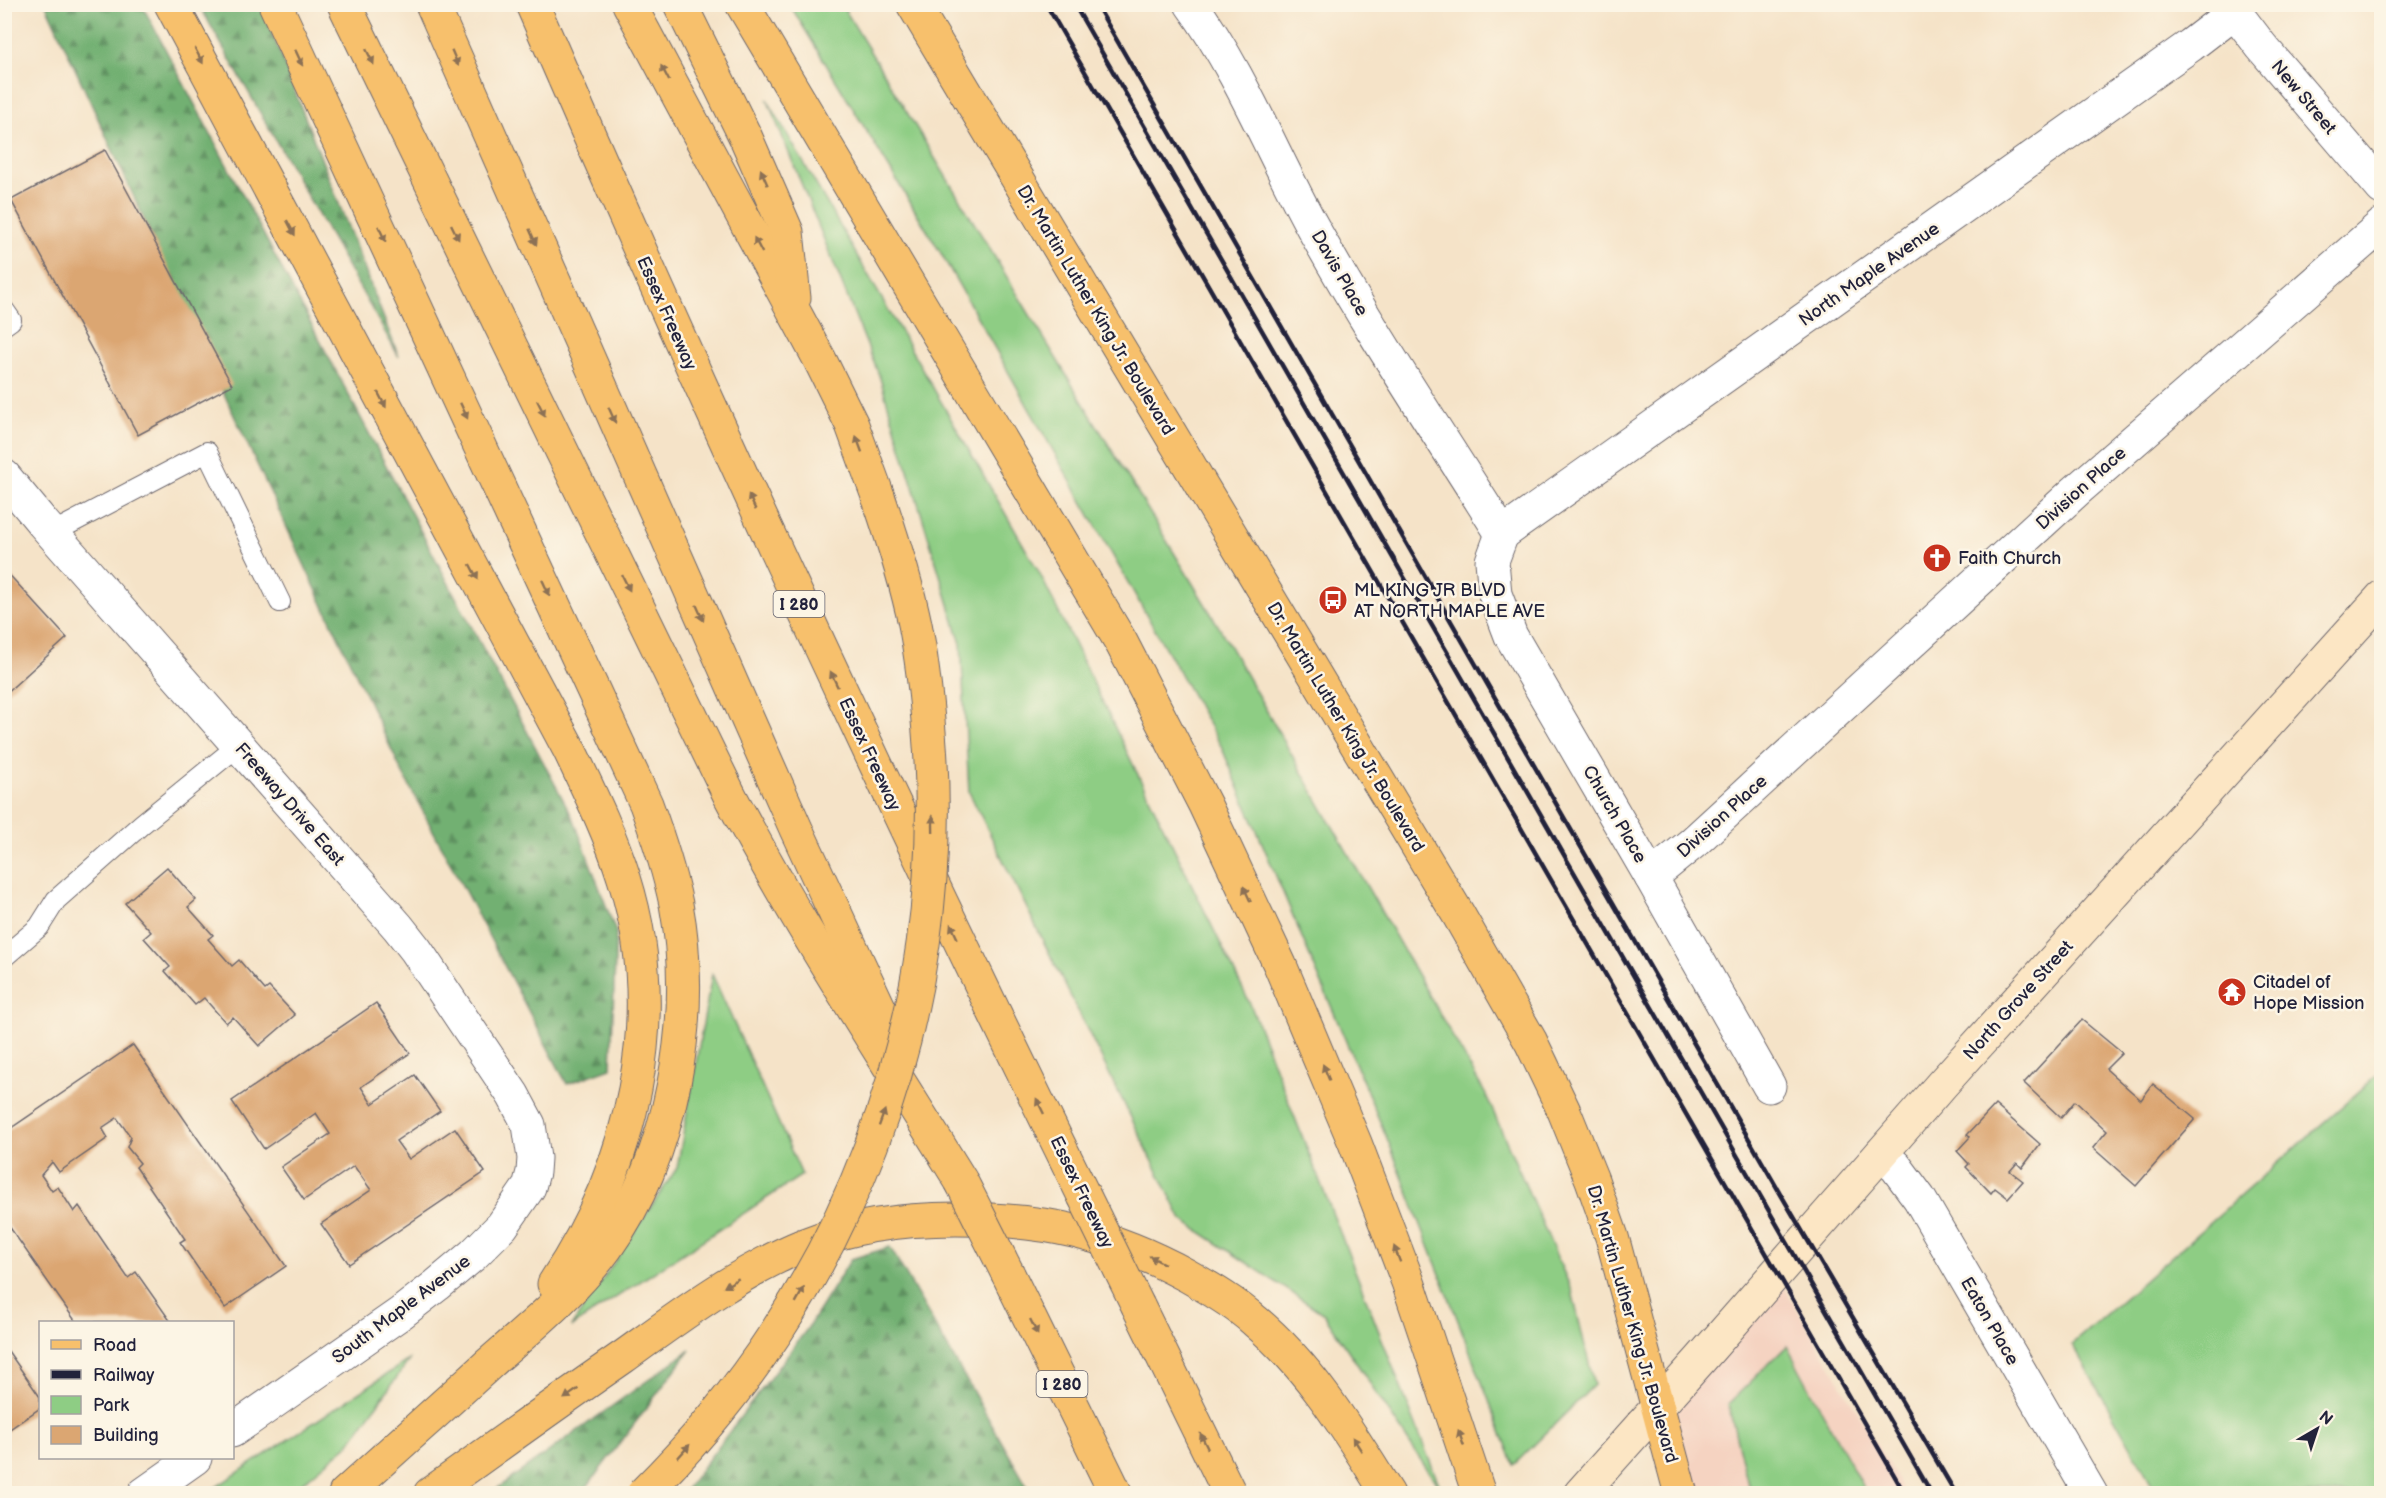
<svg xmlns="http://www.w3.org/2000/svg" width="2386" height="1498" viewBox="0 0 2386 1498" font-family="'Balsamiq Sans',sans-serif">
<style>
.built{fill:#f5d3c1}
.green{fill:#8ecd84;stroke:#587860;stroke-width:1.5}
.forest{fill:url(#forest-firs);stroke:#4a6956;stroke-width:1.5}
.building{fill:#dba672}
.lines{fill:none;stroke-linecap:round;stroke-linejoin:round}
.service-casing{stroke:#6c666c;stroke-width:22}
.minor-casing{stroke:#6c666c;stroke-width:35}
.tertiary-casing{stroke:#6c666c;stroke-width:35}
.secondary-casing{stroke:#6c666c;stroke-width:35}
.primary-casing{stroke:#6c666c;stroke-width:35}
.motorway-casing{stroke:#6c666c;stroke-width:35}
.service{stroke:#fff;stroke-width:20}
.minor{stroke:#fff;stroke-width:33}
.tertiary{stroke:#fff;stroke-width:33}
.secondary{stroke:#fce6c4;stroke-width:33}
.primary{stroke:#f7c06c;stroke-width:33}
.motorway{stroke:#f7c06c;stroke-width:33}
.rail{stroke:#22223b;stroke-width:4.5}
.motorway-bridge-casing{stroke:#6c666c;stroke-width:35;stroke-linecap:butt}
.motorway-bridge{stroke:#f7c06c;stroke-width:33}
.oneway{fill:#8c7154}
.labels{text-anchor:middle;stroke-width:5;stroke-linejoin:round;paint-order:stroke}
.shield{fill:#fcf5e5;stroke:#63616e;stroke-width:1.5}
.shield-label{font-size:16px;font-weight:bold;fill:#22223b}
.street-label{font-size:18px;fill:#22223b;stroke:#fcf5e5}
.poi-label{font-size:18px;fill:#22223b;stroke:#fcf5e5;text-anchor:start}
</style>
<defs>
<pattern id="forest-firs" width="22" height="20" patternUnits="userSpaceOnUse" patternTransform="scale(1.5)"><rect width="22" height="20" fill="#72b072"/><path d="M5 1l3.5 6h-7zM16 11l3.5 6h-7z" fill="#5d8f5f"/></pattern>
</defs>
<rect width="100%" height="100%" fill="#fcf5e5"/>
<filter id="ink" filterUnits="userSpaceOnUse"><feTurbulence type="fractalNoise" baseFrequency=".0167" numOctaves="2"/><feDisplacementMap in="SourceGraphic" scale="12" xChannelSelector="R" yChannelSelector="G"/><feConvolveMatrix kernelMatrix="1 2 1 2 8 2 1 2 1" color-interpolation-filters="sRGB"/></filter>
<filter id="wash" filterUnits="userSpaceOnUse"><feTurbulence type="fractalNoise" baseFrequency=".008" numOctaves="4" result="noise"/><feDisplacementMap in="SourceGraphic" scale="24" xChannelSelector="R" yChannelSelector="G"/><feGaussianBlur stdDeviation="1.35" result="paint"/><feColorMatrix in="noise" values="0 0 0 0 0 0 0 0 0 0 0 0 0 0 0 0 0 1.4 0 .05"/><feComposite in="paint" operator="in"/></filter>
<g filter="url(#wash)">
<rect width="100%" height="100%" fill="#f5e3c8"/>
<path class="built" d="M1781,1282L1905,1493H1685L1658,1407Z"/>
<g class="green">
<path d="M790,5H842L1216,622L1486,1095L1572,1291L1594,1385L1514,1465L1389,1143L1221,746L939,250Z"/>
<path d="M767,99L1039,572L1251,1006L1442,1492L1324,1314L1182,1220L969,792L961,644L879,375Z"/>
<path d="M712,974L802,1175L571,1327L677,1168Z"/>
<path d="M2381,1072V1493H2157L2072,1344Z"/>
<path d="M1787,1346L1866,1493H1750L1728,1404Z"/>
<path d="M410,1359L349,1444L290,1493H207Z"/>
</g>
<g class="forest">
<path d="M46,5H142L574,820L616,932L611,1068L567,1084L401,770L231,409Z"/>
<path d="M199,5H261L399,357Z"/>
<path d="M890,1247L1031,1493H683L807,1329L851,1259Z"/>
<path d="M690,1350L586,1488L579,1493H491Z"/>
</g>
<g id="blocks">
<g class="building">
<path d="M105,150L232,385L138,435L11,200Z"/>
<path d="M4,569L67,638L4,695Z"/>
<path d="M167,867L196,900L188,907L213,935L208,939L232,966L239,960L265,990L269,987L295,1015L259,1046L233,1017L226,1023L204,998L195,1005L165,971L170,967L144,938L151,932L125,903Z"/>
<path d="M376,1003L410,1053L361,1087L372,1104L415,1075L440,1111L396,1141L409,1159L455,1128L485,1172L349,1264L321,1224L371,1190L354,1166L304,1200L281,1167L330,1134L316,1113L264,1149L232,1101Z"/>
<path d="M2082,1020L2122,1053L2106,1069L2141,1100L2153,1084L2195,1119L2136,1186L2093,1148L2107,1131L2075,1101L2061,1118L2024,1083Z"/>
<path d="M133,1045L286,1266L225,1308L180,1242L185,1239L136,1167L140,1163L127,1147L131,1137L117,1118L102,1128L108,1138L59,1172L52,1162L41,1175L52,1191L58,1187L74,1212L79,1206L128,1278L136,1272L171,1322H76L4,1219V1133Z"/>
<path d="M1995,1105L2040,1144L2022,1168L2017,1163L2010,1171L2023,1181L2008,1198L1995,1188L1991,1193L1966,1167L1969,1164L1957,1151L1970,1137L1967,1135Z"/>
<path d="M8,1351L40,1397V1408L4,1433V1354Z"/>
</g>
</g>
</g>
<g filter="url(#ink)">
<use href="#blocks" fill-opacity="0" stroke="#6c666c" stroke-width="1.5"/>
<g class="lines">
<g class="service-casing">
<g id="service">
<path d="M4,310L11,320L4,325"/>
<path d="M52,533L207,452L280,602"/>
<path d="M4,957L39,927L56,900L142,824L239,745"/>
</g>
</g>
<g class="minor-casing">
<g id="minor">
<path d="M1191,4C1240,71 1273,155 1313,228C1371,333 1438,432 1502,534"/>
<path d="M2229,4L2261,46L2382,188"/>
<path d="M1502,534L2191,45L2234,12"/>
<path d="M1502,534L1492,561L1495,594L1511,636L1651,877L1769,1086"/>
<path d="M1651,877L1694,842L2076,491L2382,225"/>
<path d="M1881,1154L1896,1167L1919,1198L2091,1494"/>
</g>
</g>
<g class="tertiary-casing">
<g id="tertiary">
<path d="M4,476L43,523L398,927L416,950L513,1095L529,1125L534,1158L533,1172L529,1187L502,1226L473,1255L437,1285L401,1313L232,1431"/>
<path d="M144,1494L195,1458"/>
</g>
</g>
<g class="secondary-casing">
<path id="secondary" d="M1580,1494L1700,1360L1943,1083L2382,597"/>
</g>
<g class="primary-casing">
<path id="primary" d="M913,4L1458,914L1531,1042L1564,1111L1592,1180L1612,1237L1681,1494"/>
</g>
<g class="motorway-casing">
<g id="motorway">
<path d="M171,4L569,749C589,791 610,833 624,878C668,1017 633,1165 554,1284"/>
<path d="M275,4L646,804C658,837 669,870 676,904C697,1016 673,1155 606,1248C574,1292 531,1327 490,1363C442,1407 393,1450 345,1494"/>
<path d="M344,4L730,796C800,929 882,1053 961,1181"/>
<path d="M432,4L796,829L896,1044"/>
<path d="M532,4C706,406 890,803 1084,1196"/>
<path d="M629,4L820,360L852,425L879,499"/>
<path d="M680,4L746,138L787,232L794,298"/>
<path d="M742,4L1121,642L1205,805L1280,965L1355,1143L1408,1282L1479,1494"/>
<path d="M1008,1274L1116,1494"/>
<path d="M1138,1306L1230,1494"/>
<path d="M430,1494C494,1448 558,1402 623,1357C680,1316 738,1272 804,1245C853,1225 903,1219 956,1219C1045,1219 1109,1233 1188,1276C1211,1289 1235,1303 1255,1321C1311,1368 1349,1432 1388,1494"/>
</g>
</g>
<use href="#service" class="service"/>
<use href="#minor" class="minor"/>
<use href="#tertiary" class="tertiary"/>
<use href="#secondary" class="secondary"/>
<use href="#primary" class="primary"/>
<use href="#motorway" class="motorway"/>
<g class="rail">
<path d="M1046,4L1905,1494"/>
<path d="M1074,4L1932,1494"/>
<path d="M1096,4L1780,1193L1956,1494"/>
</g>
<g class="motorway-bridge-casing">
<g id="motorway-bridge">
<path d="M961,1181L1008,1274"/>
<path d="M1084,1196L1138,1306"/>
<path d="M643,1494C847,1294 953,1017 929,732C926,696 922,659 915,624C906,581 893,540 879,499"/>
</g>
</g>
<use href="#motorway-bridge" class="motorway-bridge"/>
</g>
<defs><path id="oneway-solid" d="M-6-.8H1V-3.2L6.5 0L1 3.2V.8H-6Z" transform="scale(1.5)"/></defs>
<g class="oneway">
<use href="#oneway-solid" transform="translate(199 56) rotate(62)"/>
<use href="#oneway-solid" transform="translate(370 57) rotate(64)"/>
<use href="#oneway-solid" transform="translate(299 58) rotate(65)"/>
<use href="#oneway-solid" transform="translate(455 58) rotate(67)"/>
<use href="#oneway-solid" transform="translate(665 73) rotate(-118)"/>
<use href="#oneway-solid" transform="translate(764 177) rotate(-114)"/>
<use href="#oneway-solid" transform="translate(291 228) rotate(62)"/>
<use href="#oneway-solid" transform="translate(455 232) rotate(64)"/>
<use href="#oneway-solid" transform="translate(382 234) rotate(65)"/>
<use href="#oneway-solid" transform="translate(533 237) rotate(66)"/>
<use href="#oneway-solid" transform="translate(758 245) rotate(-118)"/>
<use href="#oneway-solid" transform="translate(382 400) rotate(62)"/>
<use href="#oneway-solid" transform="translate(541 408) rotate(64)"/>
<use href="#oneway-solid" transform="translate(464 411) rotate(65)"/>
<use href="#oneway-solid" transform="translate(612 415) rotate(66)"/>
<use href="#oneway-solid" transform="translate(859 444) rotate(-110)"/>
<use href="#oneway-solid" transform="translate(752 502) rotate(-115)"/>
<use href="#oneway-solid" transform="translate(474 572) rotate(62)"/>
<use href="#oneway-solid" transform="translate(626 583) rotate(64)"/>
<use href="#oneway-solid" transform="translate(546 588) rotate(65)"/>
<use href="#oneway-solid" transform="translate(700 613) rotate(66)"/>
<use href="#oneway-solid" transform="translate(834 679) rotate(-115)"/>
<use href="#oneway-solid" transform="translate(933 824) rotate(-91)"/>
<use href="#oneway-solid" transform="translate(1247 894) rotate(-115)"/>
<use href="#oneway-solid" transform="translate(954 931) rotate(-115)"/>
<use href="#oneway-solid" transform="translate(1326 1072) rotate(-112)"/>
<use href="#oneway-solid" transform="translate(1040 1106) rotate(-116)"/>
<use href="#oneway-solid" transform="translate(882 1118) rotate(-70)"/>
<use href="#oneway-solid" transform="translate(1397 1254) rotate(-111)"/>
<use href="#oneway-solid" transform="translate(1157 1260) rotate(-153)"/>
<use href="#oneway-solid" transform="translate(731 1283) rotate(149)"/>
<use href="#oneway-solid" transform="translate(800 1295) rotate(-61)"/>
<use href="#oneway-solid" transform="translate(1034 1327) rotate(64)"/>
<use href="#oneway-solid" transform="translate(571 1394) rotate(145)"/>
<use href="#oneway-solid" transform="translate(1461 1438) rotate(-109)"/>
<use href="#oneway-solid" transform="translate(1204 1441) rotate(-116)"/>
<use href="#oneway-solid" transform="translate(1357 1444) rotate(-123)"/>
<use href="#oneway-solid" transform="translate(684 1451) rotate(-48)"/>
</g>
</g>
<defs>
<g id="church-disc" transform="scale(1.5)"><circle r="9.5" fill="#c8321e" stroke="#fcf5e5"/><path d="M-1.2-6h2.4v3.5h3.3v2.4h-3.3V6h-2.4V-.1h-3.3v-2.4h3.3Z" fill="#fff"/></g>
<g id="bus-disc" transform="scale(1.5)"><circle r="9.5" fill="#c8321e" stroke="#fcf5e5"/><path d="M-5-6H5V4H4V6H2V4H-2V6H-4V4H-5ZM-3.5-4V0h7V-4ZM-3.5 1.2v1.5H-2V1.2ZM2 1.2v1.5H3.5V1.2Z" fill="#fff"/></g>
<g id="temple-disc" transform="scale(1.5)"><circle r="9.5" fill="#c8321e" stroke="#fcf5e5"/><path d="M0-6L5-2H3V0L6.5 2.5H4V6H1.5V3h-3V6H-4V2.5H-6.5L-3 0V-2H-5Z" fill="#fff"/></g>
</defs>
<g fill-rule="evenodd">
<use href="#church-disc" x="1937" y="558"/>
<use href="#bus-disc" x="1333" y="600"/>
<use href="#temple-disc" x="2232" y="992"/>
</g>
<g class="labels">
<g class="shield">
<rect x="773.5" y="591" width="51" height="26" rx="4.5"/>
<rect x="1036.5" y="1371" width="51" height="26" rx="4.5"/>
</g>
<g class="shield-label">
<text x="799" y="610">I 280</text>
<text x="1062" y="1390">I 280</text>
</g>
<g class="street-label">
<text transform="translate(2304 97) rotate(50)" y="6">New Street</text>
<text transform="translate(1340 273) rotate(60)" y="6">Davis Place</text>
<text transform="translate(1869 274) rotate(-35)" y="6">North Maple Avenue</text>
<text transform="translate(1096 310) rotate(59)" y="6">Dr. Martin Luther King Jr. Boulevard</text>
<text transform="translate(667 313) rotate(66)" y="6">Essex Freeway</text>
<text transform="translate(2081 488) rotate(-42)" y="6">Division Place</text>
<text transform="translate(1346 727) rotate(59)" y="6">Dr. Martin Luther King Jr. Boulevard</text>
<text transform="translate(870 754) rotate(65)" y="6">Essex Freeway</text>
<text transform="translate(290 804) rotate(49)" y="6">Freeway Drive East</text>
<text transform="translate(1615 814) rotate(60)" y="6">Church Place</text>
<text transform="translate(1722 816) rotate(-42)" y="6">Division Place</text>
<text transform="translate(2018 1000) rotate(-48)" y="6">North Grove Street</text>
<text transform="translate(1082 1192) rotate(64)" y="6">Essex Freeway</text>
<text transform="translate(401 1309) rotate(-37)" y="6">South Maple Avenue</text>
<text transform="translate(1990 1321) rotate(60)" y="6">Eaton Place</text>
<text transform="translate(1633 1324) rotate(74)" y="6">Dr. Martin Luther King Jr. Boulevard</text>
</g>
<g class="poi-label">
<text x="1958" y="564">Faith Church</text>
<text x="1354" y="596">ML KING JR BLVD<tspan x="1354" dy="21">AT NORTH MAPLE AVE</tspan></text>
<text x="2253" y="988">Citadel of<tspan x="2253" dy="21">Hope Mission</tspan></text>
</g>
</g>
<rect width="2386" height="1498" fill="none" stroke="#fcf5e5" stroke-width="24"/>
<rect x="39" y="1321" width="195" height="138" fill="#fcf5e5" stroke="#a5a1a1" stroke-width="1.5"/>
<rect x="51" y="1340" width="30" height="9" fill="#f7c06c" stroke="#a5a1a1" stroke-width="1.5"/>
<text x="93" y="1351" font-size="18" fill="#22223b">Road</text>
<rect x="51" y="1370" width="30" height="9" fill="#22223b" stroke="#a5a1a1" stroke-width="1.5"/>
<text x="93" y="1381" font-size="18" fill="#22223b">Railway</text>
<rect x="51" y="1396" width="30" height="18" fill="#8ecd84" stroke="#a5a1a1" stroke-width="1.5"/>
<text x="93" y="1411" font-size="18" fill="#22223b">Park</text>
<rect x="51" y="1426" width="30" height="18" fill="#dba672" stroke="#a5a1a1" stroke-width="1.5"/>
<text x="93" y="1441" font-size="18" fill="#22223b">Building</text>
<g transform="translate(2317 1429) rotate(39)" stroke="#fcf5e5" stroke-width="4.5" paint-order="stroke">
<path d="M0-4.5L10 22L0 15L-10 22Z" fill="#22223b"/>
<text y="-9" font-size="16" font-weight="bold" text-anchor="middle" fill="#22223b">N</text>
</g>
</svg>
